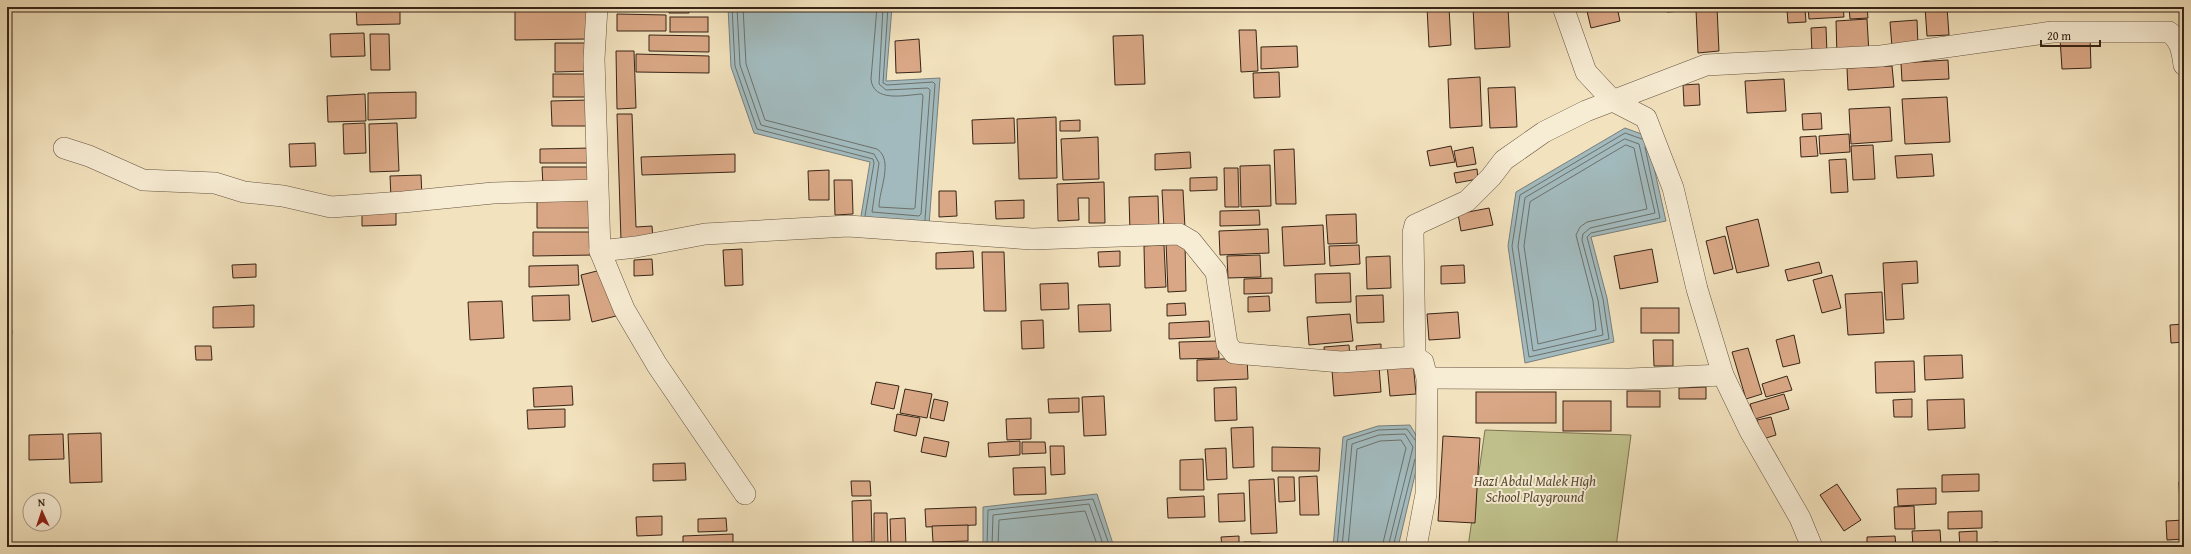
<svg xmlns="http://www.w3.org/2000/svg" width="2191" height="554" viewBox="0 0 2191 554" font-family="'Gentium Book Plus',serif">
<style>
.green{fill:#c0c28d;stroke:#7c7452}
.water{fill:#a2babd;stroke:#787e7b}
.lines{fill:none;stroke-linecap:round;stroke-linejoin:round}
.shore{stroke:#6d706a;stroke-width:1}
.building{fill:#d9a785;stroke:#382517}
.minor-casing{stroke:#665440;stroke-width:22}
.minor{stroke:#f7ecd4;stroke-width:21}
.labels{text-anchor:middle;stroke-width:4;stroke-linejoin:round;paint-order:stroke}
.park-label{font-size:14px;font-style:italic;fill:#5a4c34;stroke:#f7ecd4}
</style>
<rect width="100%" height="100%" fill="#f2e2bd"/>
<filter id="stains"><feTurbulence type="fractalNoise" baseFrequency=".005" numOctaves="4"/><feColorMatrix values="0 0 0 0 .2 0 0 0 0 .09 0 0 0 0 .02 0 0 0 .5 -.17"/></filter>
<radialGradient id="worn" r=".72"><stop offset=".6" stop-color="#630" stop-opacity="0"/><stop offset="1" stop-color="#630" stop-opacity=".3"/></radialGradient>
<path class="green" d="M1485,430L1631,435L1616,547H1468Z"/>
<g class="water">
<path d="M728,7H892L886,81L940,78L929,225L860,222L870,162L754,133L731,67Z"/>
<path d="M1625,128L1647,136L1666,221L1591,237L1607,298L1614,342L1525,363L1508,246L1516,192Z"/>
<path d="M7,320L12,331L7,381Z"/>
<path d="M1410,425L1422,445L1399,543L1395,547H1333L1343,437L1378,426Z"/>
<path d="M1097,494L1114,547H983V507Z"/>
</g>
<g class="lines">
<g class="shore">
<path d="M732,7L735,66L757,129L873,159L874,163L865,216"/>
<path d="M737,7L740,65L761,125L874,154L879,163L872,212L919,216L921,214L930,90L928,88L886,90L879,84L883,7"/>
<path d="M743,7L746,64L765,120L877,149C894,160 879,190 879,207L913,209L915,208L923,96L922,94C905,95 873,103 871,79L877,7"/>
<path d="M888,7L883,83L887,85L933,82L935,84L925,220"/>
<path d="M1625,139L1639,144L1655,213L1590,228L1583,234L1582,240L1598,300L1603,335L1533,351L1518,246L1525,198Z"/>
<path d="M1642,139L1625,133L1520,195L1512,246L1529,357L1609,339L1603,299L1587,237L1591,233L1660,218L1645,147"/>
<path d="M1626,145L1634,148L1647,209L1587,222L1580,227L1576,235L1593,301L1596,330L1538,344L1524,246L1530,202Z"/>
<path d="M987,547L988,510L1093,499L1110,547"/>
<path d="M992,547L993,515L1089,504L1104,547"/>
<path d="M998,547L999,520L1085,511L1098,547"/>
<path d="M1337,547L1347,440L1378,430L1407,429L1415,440"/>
<path d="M1342,547L1352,444L1379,435L1405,434L1413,447L1388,547"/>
<path d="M1348,547L1357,449L1380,441L1401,440L1406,448L1382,547"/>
<path d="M1393,547L1415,459"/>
</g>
</g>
<g class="building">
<rect x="322" y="7" width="28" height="2"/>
<path d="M356,7H400V24L357,25Z"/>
<path d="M531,7H592V8Z"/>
<rect x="623" y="7" width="41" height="4"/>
<path d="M669,7H690L689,13H669Z"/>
<path d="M1427,7H1449L1451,45L1429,47Z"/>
<path d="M1473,7H1508L1510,47L1475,49Z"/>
<path d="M1586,7H1617L1620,21L1591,28Z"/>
<path d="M1667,7H1717L1719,51L1698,53L1696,10L1667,12Z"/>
<path d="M1808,7H1843L1844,17L1809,19Z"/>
<path d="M1849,7H1867L1868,18L1850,19Z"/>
<path d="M1925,7H1947L1949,35L1927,36Z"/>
<path d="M1805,9L1806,22L1788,23L1787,10Z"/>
<path d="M515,10H588L589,39L515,40Z"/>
<path d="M617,14L666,15V31H617Z"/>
<rect x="670" y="17" width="38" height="15"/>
<path d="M1867,19L1869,54L1837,56L1836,21Z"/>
<path d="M1917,20L1918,45L1892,47L1890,22Z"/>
<path d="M1826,27L1827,54L1812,55L1811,28Z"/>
<path d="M1239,30H1256L1258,71L1241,72Z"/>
<path d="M364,33L365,56L331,57L330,34Z"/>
<path d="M370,34H389L390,70H371Z"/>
<path d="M649,35L709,36V52L649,51Z"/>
<path d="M1143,35L1145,84L1115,85L1113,36Z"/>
<path d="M2090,36L2091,68L2062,69L2060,38Z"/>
<path d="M919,39L921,72L896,73L895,41Z"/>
<path d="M555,43H590V71L555,72Z"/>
<path d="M1297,46L1298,67L1261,69V47Z"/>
<path d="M616,51H634L636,108L617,109Z"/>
<path d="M636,54L709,56V73L636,72Z"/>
<path d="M1948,60L1949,79L1902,81L1901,63Z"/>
<path d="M1892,66L1894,87L1848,90L1847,68Z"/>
<path d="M1279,72L1280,97L1254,98L1253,73Z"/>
<rect x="553" y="74" width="36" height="23"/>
<path d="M1480,77L1482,126L1450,128L1448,79Z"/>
<path d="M1784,79L1786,111L1747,113L1745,81Z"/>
<path d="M1699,84L1700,105L1684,106L1683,85Z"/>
<path d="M1515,87L1517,127L1490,128L1488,88Z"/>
<path d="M416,92V118L368,120V93Z"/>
<path d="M365,94L366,121L328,122L327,96Z"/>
<path d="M1947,97L1950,142L1905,144L1902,99Z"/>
<path d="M589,100V126H552L551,101Z"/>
<path d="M1890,107L1892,141L1851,144L1849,109Z"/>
<path d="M1821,113L1822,129L1803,130L1802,114Z"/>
<path d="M617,114H632L636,227L652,226L653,240L621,241Z"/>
<path d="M1056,117L1057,178L1019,179L1017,119Z"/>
<path d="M1014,118L1015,143L973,144L972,120Z"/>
<path d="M1080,120V131H1060V121Z"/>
<path d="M365,123L366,153L344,154L343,124Z"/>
<path d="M397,123L399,171L370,172L369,124Z"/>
<path d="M1849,134L1850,152L1820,154L1819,136Z"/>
<path d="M1816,136L1818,156L1801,157L1800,137Z"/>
<path d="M1098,137L1099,179L1063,180L1061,139Z"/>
<path d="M315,143L316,166L290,167L289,144Z"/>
<path d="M1873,145L1875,179L1853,180L1851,146Z"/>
<path d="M1451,146L1455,162L1430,166L1427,151Z"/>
<path d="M1473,147L1476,164L1457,167L1454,151Z"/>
<path d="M592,148V163H540V149Z"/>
<path d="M1294,149L1296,204H1276L1274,150Z"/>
<path d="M1190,152L1191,168L1155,170V154Z"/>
<path d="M735,154V172L642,175L641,157Z"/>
<path d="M1932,154L1934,176L1897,178L1895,156Z"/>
<path d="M1846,159L1848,192L1831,193L1829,160Z"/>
<path d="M1270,165L1271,206L1241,207L1240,166Z"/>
<path d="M542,167H590V186H543Z"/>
<path d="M1224,168H1238L1239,207H1225Z"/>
<path d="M1477,169L1478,179L1456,183L1454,173Z"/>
<path d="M829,170V200H809L808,171Z"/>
<path d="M421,175L422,197L391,198L390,176Z"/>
<path d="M1217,177V190L1190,191V178Z"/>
<path d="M834,180H852L853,214L835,215Z"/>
<path d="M1104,182L1105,223H1089V198H1078L1079,220L1058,221L1057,184Z"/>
<path d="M1162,190H1183L1185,228L1164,229Z"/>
<path d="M939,191H956L957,216L939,217Z"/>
<path d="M593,194V228H537V195Z"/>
<path d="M1158,196L1159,230L1130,232L1129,197Z"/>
<path d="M1024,200V218L996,219L995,201Z"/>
<path d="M396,208V225L362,226V209Z"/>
<path d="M1489,208L1493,225L1461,231L1458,214Z"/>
<path d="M1259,210L1260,225L1220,226V211Z"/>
<path d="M1356,214L1357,243L1328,244L1326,215Z"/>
<path d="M1758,219L1769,266L1737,273L1726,227Z"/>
<path d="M1323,225L1325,264L1284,266L1282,227Z"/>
<path d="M1268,229L1269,253L1220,255L1219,231Z"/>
<path d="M533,232H594V255L533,256Z"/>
<path d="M1725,236L1733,269L1714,274L1706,241Z"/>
<path d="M1166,242H1185L1186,291L1168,292Z"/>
<path d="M1164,245L1166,287L1145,288L1144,246Z"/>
<path d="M1359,245L1360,264L1330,266L1329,246Z"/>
<path d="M742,249L743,285L725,286L723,250Z"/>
<path d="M1652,249L1658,282L1620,289L1614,256Z"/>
<path d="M973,251L974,268L936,269V253Z"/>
<path d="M1120,251V266L1099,267L1098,252Z"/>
<path d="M982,252H1004L1006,311H984Z"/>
<path d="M1260,255L1261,277L1228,278L1227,256Z"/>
<path d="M1390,256L1391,288L1367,289L1366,257Z"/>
<path d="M652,259L653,275L634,276V260Z"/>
<path d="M1917,261L1918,283L1902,284L1904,319L1886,320L1883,263Z"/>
<path d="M1819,262L1822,273L1788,281L1785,270Z"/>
<path d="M256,264V277L233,278L232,265Z"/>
<path d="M578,265L579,285L529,287V266Z"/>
<path d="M1464,265L1465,283L1441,284V266Z"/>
<path d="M605,269L616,316L592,322L581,275Z"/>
<path d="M1350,273L1351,302L1316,303L1315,274Z"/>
<path d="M1832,275L1841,308L1822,313L1813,280Z"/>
<path d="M1272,278V293L1244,294V279Z"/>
<path d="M1068,283L1069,309L1041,310L1040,284Z"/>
<path d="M1882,292L1884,333L1848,335L1845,294Z"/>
<path d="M569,295L570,320L533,321L532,296Z"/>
<path d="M1383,295L1384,322L1357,323L1356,296Z"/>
<path d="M1269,296L1270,311L1248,312V297Z"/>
<path d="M502,301L504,338L470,340L468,302Z"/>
<path d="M1185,303L1186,315L1167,316V304Z"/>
<path d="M1110,304L1111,331L1079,332L1078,305Z"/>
<path d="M254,305V327L213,328V307Z"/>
<rect x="1641" y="308" width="38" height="25"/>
<path d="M1458,312L1460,338L1429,340L1427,314Z"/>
<path d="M1350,314L1353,341L1309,345L1307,317Z"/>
<path d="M1043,320L1044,348L1022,349L1021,321Z"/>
<path d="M1209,321L1210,337L1169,339V323Z"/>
<path d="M2184,324V342L2171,343L2170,325Z"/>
<path d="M1794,335L1800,363L1783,367L1776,340Z"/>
<path d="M1653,340H1673V366H1654Z"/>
<path d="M1218,341L1219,358L1180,359L1179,342Z"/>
<path d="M1381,344V352L1357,354L1356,346Z"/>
<path d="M1349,345L1350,357L1325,359L1324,347Z"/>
<path d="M195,346H211L212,360H196Z"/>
<path d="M1748,348L1762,394L1746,399L1732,352Z"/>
<path d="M1962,355L1963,378L1925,380L1924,356Z"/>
<path d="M1247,358L1248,379L1197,381V360Z"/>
<path d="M1914,361L1915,392L1876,393L1875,362Z"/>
<path d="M1413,362L1416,394L1390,396L1387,364Z"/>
<path d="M1379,366L1381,392L1334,396L1332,370Z"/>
<path d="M1787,376L1792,390L1766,397L1762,384Z"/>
<path d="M876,382L899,386L894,409L871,404Z"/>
<path d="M572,386L573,405L534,407L533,388Z"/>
<path d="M1236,387L1237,420L1215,421L1214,388Z"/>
<path d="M1706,387V399H1679V388Z"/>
<path d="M905,389L932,394L927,418L900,413Z"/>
<rect x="1627" y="391" width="33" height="16"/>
<rect x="1476" y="392" width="80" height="31"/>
<path d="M1784,394L1789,409L1755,419L1750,404Z"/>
<path d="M1104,396L1106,435L1084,436L1082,397Z"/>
<path d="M1079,398V412L1049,413L1048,399Z"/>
<path d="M934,399L948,402L944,421L930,418Z"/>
<path d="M1912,399V417H1894L1893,400Z"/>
<path d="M1964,399L1965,428L1928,430L1927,400Z"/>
<rect x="1563" y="401" width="48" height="30"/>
<path d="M565,409V427L528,429L527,410Z"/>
<path d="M897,414L920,418L916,436L894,431Z"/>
<path d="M1771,417L1776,435L1763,439L1757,420Z"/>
<path d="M1031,418V439L1007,440L1006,419Z"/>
<path d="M1253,427L1254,467L1233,468L1231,428Z"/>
<path d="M101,433L102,482L70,483L68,434Z"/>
<path d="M63,434L64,459L29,460V435Z"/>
<path d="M1443,436L1480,438L1475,523L1438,521Z"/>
<path d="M924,437L949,442L946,457L921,452Z"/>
<path d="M1020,441V455L989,457L988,443Z"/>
<path d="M1022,442H1045L1046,453L1022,454Z"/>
<path d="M1050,446H1064L1065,474L1051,475Z"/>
<path d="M1272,447L1320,448L1319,471H1272Z"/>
<path d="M1226,448L1227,479L1207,480L1205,449Z"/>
<path d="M1203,459L1204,490H1180V460Z"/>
<path d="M685,463L686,480L653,481V464Z"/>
<path d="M1045,467L1046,494L1014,495L1013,468Z"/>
<path d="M1979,474V491L1942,492V475Z"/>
<path d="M1317,476L1319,515H1300L1299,477Z"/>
<path d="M1278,477H1294L1295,501L1279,502Z"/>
<path d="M1274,479L1277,533L1251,534L1249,480Z"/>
<path d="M851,481H870L871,496H852Z"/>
<path d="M2179,482H2184V507H2180Z"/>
<path d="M1837,484L1861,520L1844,531L1820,495Z"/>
<path d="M1936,488V504L1898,506L1897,489Z"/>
<path d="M1244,493L1245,521L1219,522L1218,494Z"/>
<path d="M1204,496L1205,517L1168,518L1167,498Z"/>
<path d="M871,500L872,542L853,543L852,501Z"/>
<path d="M1914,506L1915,529H1895L1894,507Z"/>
<path d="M976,507V525L926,527L925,509Z"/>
<path d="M1982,511V528L1948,529V512Z"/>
<path d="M874,513H887L888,545L874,546Z"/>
<path d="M662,516V535L637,536L636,517Z"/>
<path d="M726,518L727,531L698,532V519Z"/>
<path d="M905,518L906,547H891L890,519Z"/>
<path d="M2184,520V539L2167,540L2166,521Z"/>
<path d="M968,525V541L933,542L932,526Z"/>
<path d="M1940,530L1941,545L1913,546L1912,531Z"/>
<path d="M1977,531V547H1960L1959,532Z"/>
<path d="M733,534V547H683V536Z"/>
<path d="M1239,536V547H1222L1221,537Z"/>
<path d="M1895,536L1896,547H1867V537Z"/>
<rect x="1244" y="542" width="16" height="5"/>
<path d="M1998,542V547H1978V543Z"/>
<path d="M978,544V547H957L956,545Z"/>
<rect x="2178" y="544" width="6" height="3"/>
</g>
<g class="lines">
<g class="minor-casing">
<g id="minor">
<path d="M597,7L594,59L600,251L624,309L657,365L745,494"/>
<path d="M1563,7L1586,72L1613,101L1646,118L1673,188L1697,289L1723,375L1750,431L1800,518L1812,547"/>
<path d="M64,148L89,156L143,180L215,183L244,192L283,196L331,207L403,202L493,193L596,190"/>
<path d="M600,251L636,247L705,234L848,226L1032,239L1179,234L1191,241L1216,272L1227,344L1234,353L1341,362L1415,357L1423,362L1427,378L1426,494L1416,547"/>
<path d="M1415,357L1413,233L1415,225L1467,201L1491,177L1504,160L1544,132L1586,111L1706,65L1881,56L2052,32H2169C2181,41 2182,51 2184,65"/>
<path d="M1427,378L1630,379L1723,375"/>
</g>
</g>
<use href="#minor" class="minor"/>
</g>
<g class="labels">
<g class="park-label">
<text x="1535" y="486">Hazi Abdul Malek High<tspan x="1535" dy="16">School Playground</tspan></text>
</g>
</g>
<rect width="2191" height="554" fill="none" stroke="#f2e2bd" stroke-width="24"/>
<rect x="8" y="8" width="2175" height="538" fill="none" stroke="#382517" stroke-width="2"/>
<rect x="12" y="12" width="2167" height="530" fill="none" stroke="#382517"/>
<g transform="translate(42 512) rotate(357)"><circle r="19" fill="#f7ecd4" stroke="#ab9c88"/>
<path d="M0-3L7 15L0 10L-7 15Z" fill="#8f2418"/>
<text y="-6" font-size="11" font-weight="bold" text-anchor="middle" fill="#382517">N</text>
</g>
<path d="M2041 40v6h59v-6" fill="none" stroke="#382517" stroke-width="2"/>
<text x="2047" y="40" font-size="12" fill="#382517" stroke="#f7ecd4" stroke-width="3" paint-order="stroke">20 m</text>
<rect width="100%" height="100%" filter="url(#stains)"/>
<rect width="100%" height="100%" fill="url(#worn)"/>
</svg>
